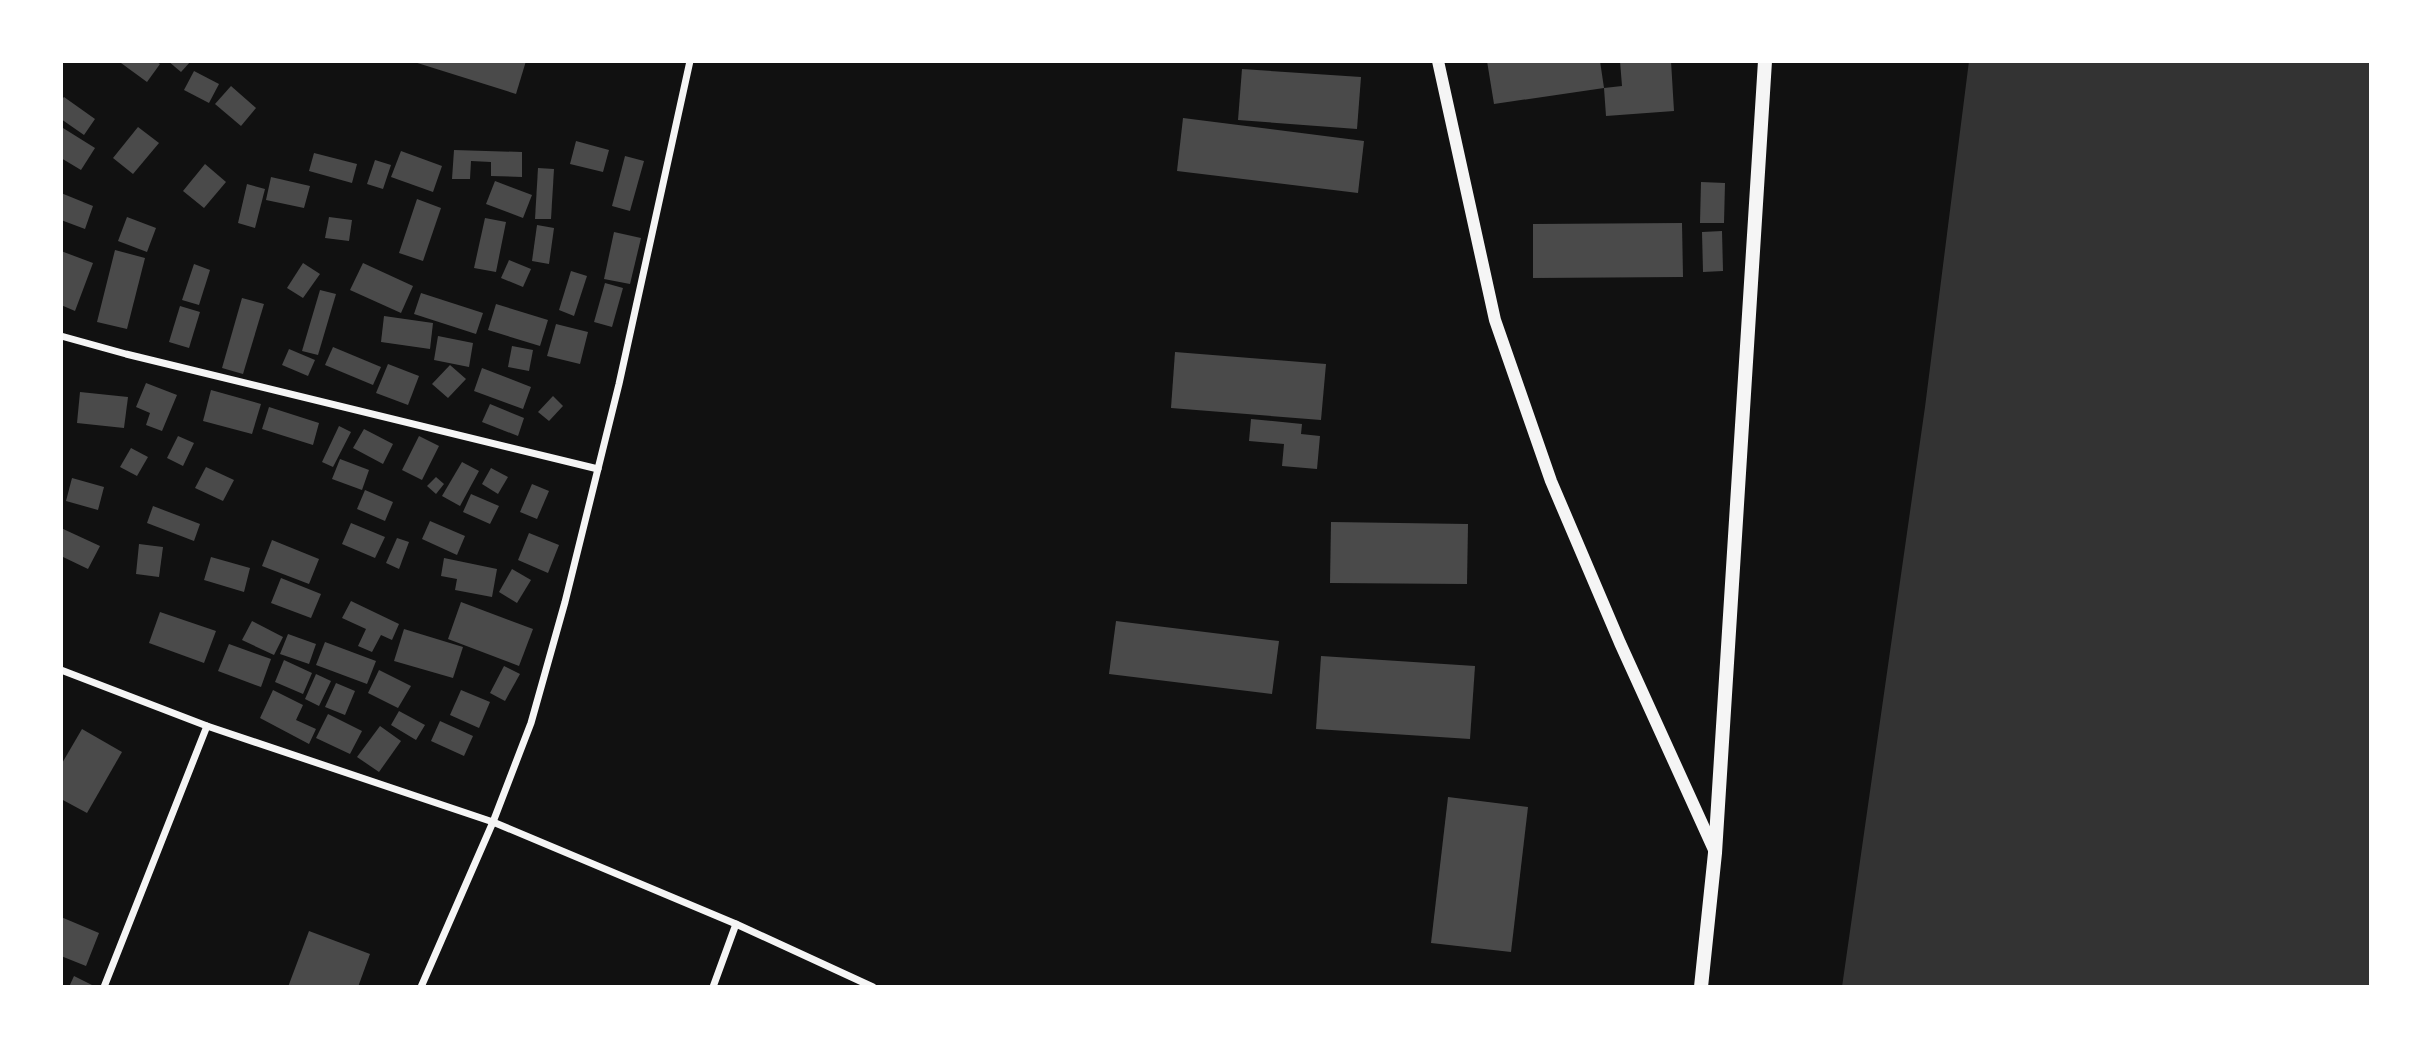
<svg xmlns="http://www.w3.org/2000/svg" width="2432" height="1048" viewBox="0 0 2432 1048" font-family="'Fira Sans',sans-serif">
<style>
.water{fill:#333}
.building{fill:#4a4a4a}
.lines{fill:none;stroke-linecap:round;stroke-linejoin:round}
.minor{stroke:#f5f5f5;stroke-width:7}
.tertiary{stroke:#f5f5f5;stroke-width:12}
.secondary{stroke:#f5f5f5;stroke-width:14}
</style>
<rect width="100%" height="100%" fill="#111"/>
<path class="water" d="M1969,61H2371V987H1842L1925,407Z"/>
<g class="building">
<path d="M123,61H155L160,64L147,82L121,63Z"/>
<path d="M168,61H191L181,72Z"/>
<path d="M411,61H526L516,94Z"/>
<path d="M1487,61H1600L1604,88L1494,104Z"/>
<path d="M1620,61H1671L1674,111L1606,116L1604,88L1622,86Z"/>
<path d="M1242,69L1361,77L1357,129L1238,120Z"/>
<path d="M194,71L219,84L209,103L184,90Z"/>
<path d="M231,86L256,108L241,126L215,104Z"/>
<path d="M64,97L95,119L84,135L61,119V100Z"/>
<path d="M1183,118L1364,141L1358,193L1177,171Z"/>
<path d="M138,127L159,143L133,174L113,158Z"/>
<path d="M63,128L95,148L81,170L61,158Z"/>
<path d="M576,141L609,150L603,172L570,164Z"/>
<path d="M454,150L522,152V177L491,176V162L471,161L470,179H452Z"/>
<path d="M401,151L442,166L433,192L391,177Z"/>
<path d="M314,153L357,164L352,183L309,171Z"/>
<path d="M625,156L644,161L630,211L612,206Z"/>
<path d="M375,160L391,165L383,189L367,184Z"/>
<path d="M205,164L226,182L204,208L183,191Z"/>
<path d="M538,168L554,169L551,219H535Z"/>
<path d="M271,177L310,186L304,208L266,200Z"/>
<path d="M495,181L532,195L523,218L486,204Z"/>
<path d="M1701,182L1725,183L1724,223H1700Z"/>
<path d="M247,184L265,189L255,228L238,223Z"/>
<path d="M61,193L93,206L85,229L61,220Z"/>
<path d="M417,199L441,208L423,261L399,253Z"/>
<path d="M127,217L156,228L147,252L118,241Z"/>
<path d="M329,217L352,220L349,241L325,238Z"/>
<path d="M485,218L506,222L496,272L474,268Z"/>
<path d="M1682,223L1683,277L1533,278V224Z"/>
<path d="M537,225L554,228L549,264L532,261Z"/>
<path d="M1722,231L1723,271L1703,272L1702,232Z"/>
<path d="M614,232L641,238L630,284L604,279Z"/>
<path d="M115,250L145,258L127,329L97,322Z"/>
<path d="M61,251L93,263L75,311L61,305Z"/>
<path d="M509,260L531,269L523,287L501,278Z"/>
<path d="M303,263L320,274L303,298L287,288Z"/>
<path d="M363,263L413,286L401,313L350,290Z"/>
<path d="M194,264L210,270L199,305L182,300Z"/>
<path d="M571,271L587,276L574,316L559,310Z"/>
<path d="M605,283L623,288L612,327L594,322Z"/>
<path d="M320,290L336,294L318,355L302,351Z"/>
<path d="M421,293L483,313L476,334L414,314Z"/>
<path d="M242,298L264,304L243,374L222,368Z"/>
<path d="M496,304L548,320L540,346L488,330Z"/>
<path d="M180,306L200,312L189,348L169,342Z"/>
<path d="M384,316L433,323L430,349L381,342Z"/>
<path d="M556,324L588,332L580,364L547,356Z"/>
<path d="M438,336L473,343L469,367L434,360Z"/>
<path d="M512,346L533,350L529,371L508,367Z"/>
<path d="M333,347L381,367L373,385L325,365Z"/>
<path d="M289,349L315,360L308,376L282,365Z"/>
<path d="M1175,352L1326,364L1321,420L1171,408Z"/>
<path d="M388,364L419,376L408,405L376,393Z"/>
<path d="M450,365L466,379L448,398L432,384Z"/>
<path d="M482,368L531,387L523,409L474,391Z"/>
<path d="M146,383L177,395L162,431L146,425L150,413L136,407Z"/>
<path d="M211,390L261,404L252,434L203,421Z"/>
<path d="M80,392L128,397L124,428L77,423Z"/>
<path d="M553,396L563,406L549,421L538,412Z"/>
<path d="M490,404L524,418L518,436L482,422Z"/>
<path d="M269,407L319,423L313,445L262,429Z"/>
<path d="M1251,419L1302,424L1301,434L1320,436L1317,469L1282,466L1284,444L1249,441Z"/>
<path d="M339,426L351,432L333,467L322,462Z"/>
<path d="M364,429L393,444L383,464L353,448Z"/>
<path d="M178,436L194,443L183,466L167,458Z"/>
<path d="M419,436L439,446L422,480L402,470Z"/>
<path d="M131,448L148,457L137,476L120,467Z"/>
<path d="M340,459L369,470L362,490L332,479Z"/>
<path d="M462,462L479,471L460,506L442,496Z"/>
<path d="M206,467L234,480L223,501L195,488Z"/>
<path d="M491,468L508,477L498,494L482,484Z"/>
<path d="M436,477L444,484L436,494L427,486Z"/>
<path d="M72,478L104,487L98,510L66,501Z"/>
<path d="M532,484L549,491L537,519L520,512Z"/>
<path d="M365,490L393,502L385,521L357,509Z"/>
<path d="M471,494L499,506L490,524L463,512Z"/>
<path d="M153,506L200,524L194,541L147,523Z"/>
<path d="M430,521L465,536L457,555L422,539Z"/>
<path d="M1331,522L1468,524L1467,584L1330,583Z"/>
<path d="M351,523L385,537L375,558L342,544Z"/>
<path d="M61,528L100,546L88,569L61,556Z"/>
<path d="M529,533L559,545L548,573L518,560Z"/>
<path d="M397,538L409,542L399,569L386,563Z"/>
<path d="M272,540L319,559L309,584L262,566Z"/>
<path d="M139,544L163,547L159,577L136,574Z"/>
<path d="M211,557L250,568L244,592L204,580Z"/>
<path d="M444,558L497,569L492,597L455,590L457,579L441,576Z"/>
<path d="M512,569L531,580L517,603L499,592Z"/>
<path d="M281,578L321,594L311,618L271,603Z"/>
<path d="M351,601L399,624L392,640L381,635L372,652L358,646L366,629L342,618Z"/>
<path d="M461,602L533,629L519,666L448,639Z"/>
<path d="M160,612L216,631L204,663L149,643Z"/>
<path d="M252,621L283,637L274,655L242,640Z"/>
<path d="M1116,621L1279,641L1272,694L1109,674Z"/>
<path d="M404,629L463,647L453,678L394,661Z"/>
<path d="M288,634L316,644L309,664L280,654Z"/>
<path d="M325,642L376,661L367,684L316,665Z"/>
<path d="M229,644L271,659L261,687L218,671Z"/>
<path d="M1321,656L1475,666L1470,739L1316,729Z"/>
<path d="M284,660L312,673L303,694L275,682Z"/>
<path d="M504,666L520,674L505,701L490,693Z"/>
<path d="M379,670L411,686L398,708L368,693Z"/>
<path d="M316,674L331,681L319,706L305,699Z"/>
<path d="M336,683L355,691L345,715L325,707Z"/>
<path d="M273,690L303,705L296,720L316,729L309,744L260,718Z"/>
<path d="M461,690L490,702L479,728L450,715Z"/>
<path d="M399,711L425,725L416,740L391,725Z"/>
<path d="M328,714L362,731L350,754L316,738Z"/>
<path d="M440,721L473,736L464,756L431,741Z"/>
<path d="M380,726L401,741L379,772L357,757Z"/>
<path d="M82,729L122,752L87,813L61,799V765Z"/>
<path d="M1448,797L1528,807L1511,952L1431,943Z"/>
<path d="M61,917L99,933L86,966L61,956Z"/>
<path d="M309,931L370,954L358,987H288Z"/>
<path d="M74,976L96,987H69Z"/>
</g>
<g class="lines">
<g class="minor">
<path d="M61,336L126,354L598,469"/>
<path d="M61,670L207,726L493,822L736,924L873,987"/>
<path d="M104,987L207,726"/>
<path d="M421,987L493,822L531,723L565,602L619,384L690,61"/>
<path d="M713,987L736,924"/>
</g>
<path class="tertiary" d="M1438,61L1495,320L1551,481L1620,643L1715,852"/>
<path class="secondary" d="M1701,987L1715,853L1765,61"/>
</g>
<rect width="2432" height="1048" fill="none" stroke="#ffffff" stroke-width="126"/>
</svg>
